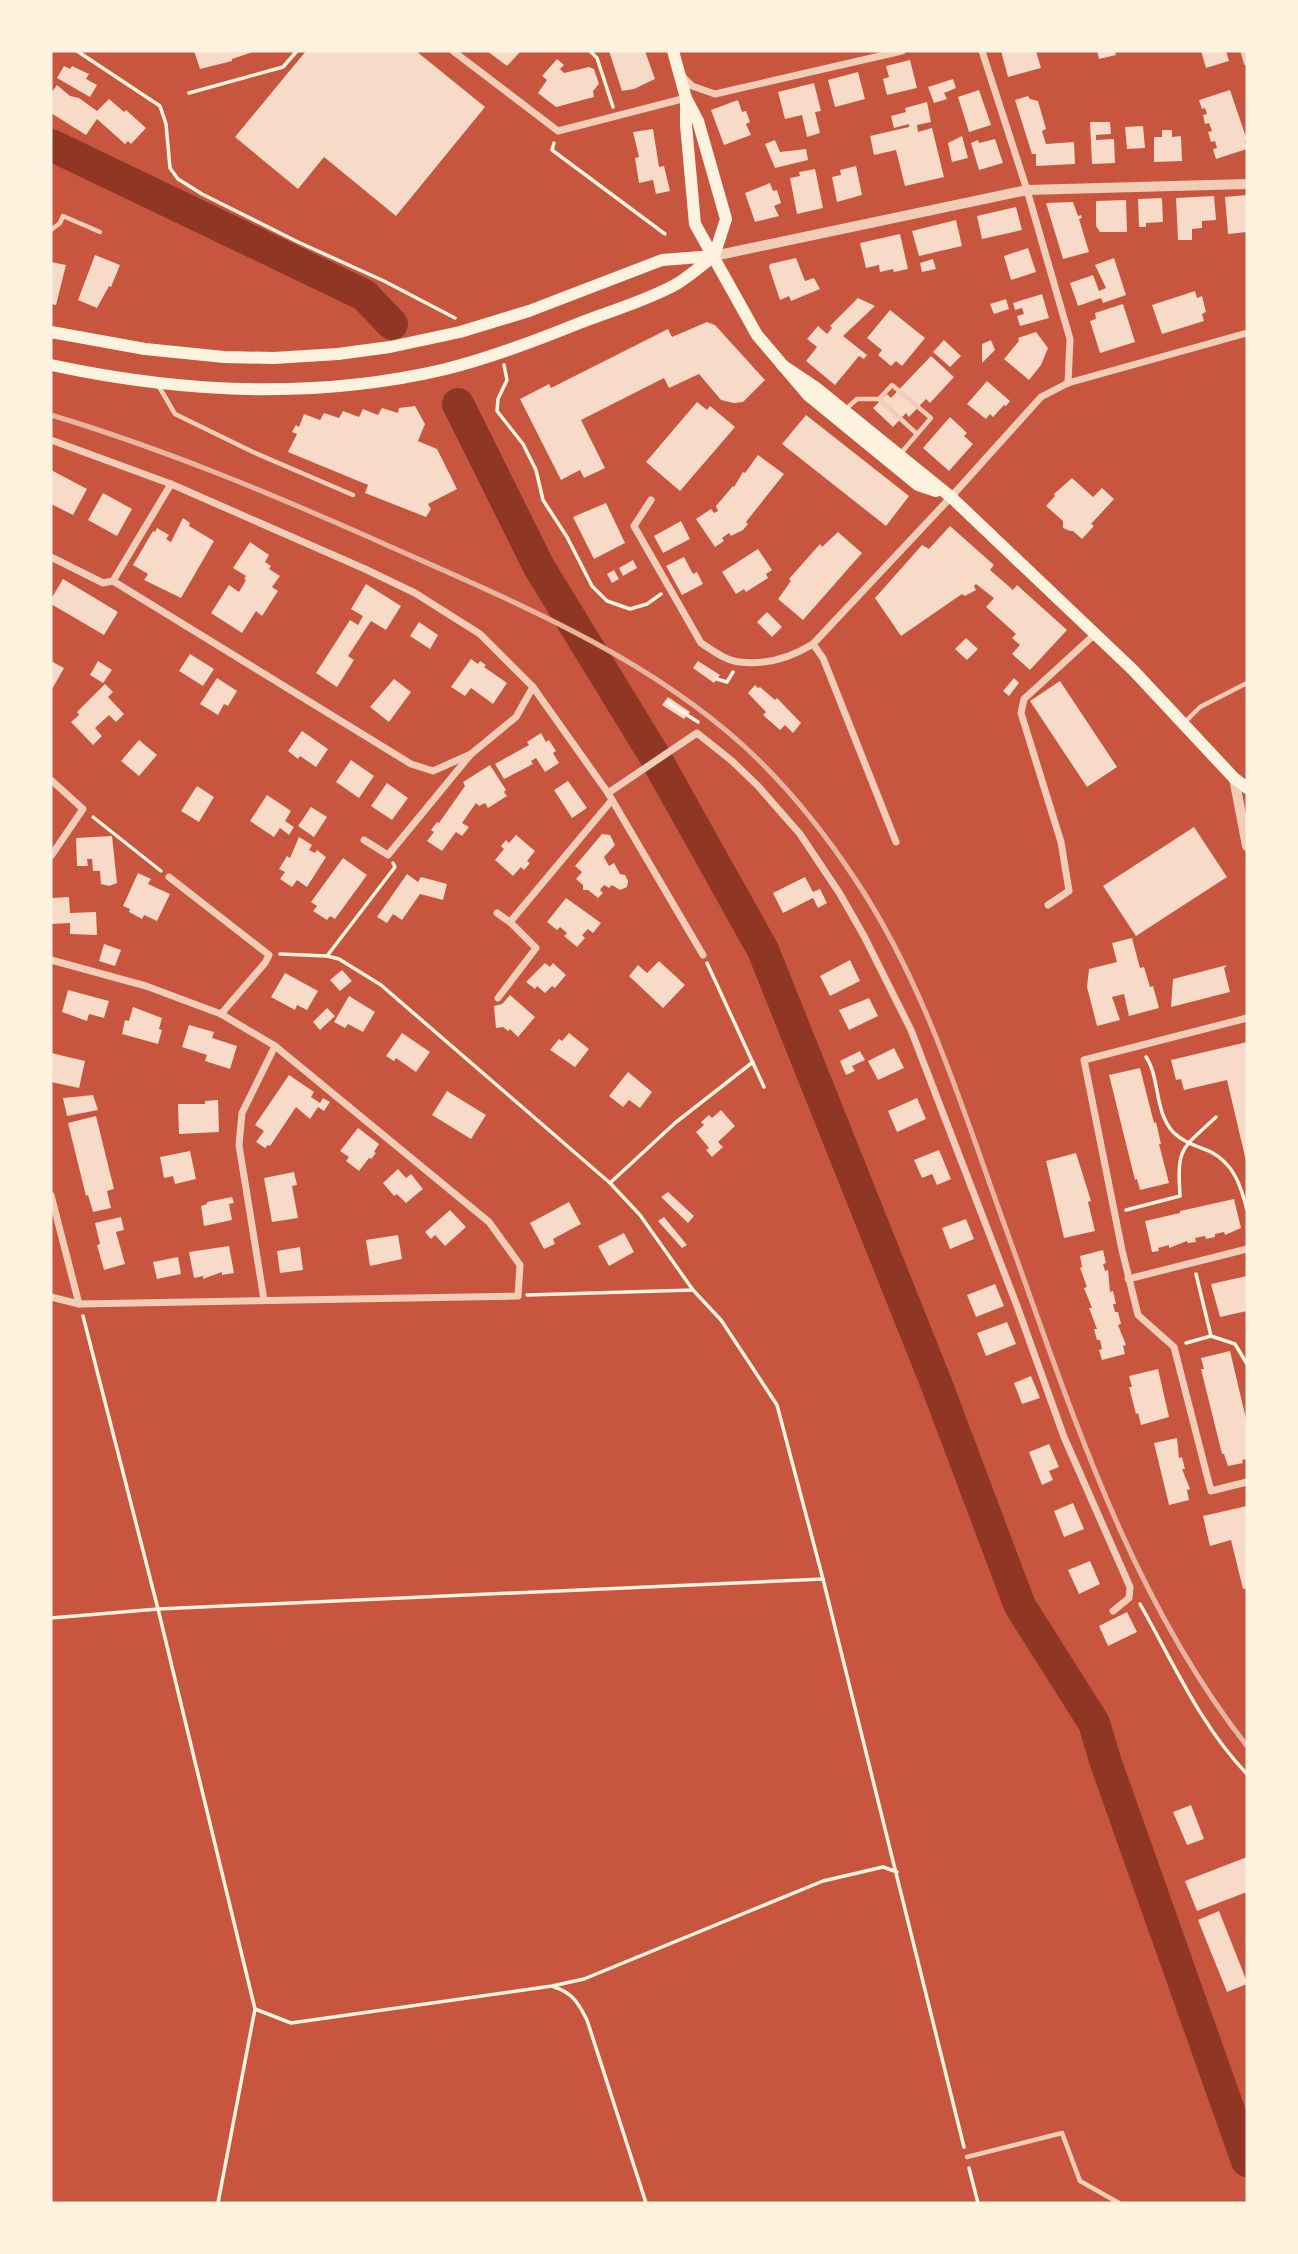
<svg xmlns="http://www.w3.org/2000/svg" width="1298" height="2254" viewBox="0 0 1298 2254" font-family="'Sofia Sans Condensed',sans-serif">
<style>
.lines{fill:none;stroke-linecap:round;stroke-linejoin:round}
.river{stroke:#8f3625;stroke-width:32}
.building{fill:#f7dbc8}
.path{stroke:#fff3e0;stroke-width:3.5}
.service{stroke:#f1ccb7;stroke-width:4.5}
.minor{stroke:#f1ccb7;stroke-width:7}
.tertiary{stroke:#f1ccb7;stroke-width:10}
.secondary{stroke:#fff3e0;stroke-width:12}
.rail{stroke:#e9b49f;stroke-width:5}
</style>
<rect width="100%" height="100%" fill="#c8553d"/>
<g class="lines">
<g class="river">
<path d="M51,145L364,295L392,324"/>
<path d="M458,404L539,567L654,755L763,950L936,1383L1020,1606L1094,1723L1106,1763L1247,2161"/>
</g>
</g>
<g class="building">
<path d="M194,51H256L232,59V61L200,69Z"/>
<path d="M306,51H416L485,107L396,216L324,157L298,189L235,137Z"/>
<path d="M487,51H521L507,66Z"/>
<path d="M609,51H645L655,79L634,89L622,91Z"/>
<path d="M1001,51H1036L1041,68L1008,77Z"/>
<path d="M1097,51H1115L1116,55L1099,59Z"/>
<path d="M1201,51H1226L1229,61L1206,68Z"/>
<path d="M557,59L564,65L560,69L564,73L589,67L594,69L599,84L593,91L594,97L556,107L538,93L547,80L542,76Z"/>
<path d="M910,60L917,88L887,95L883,79L889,77L886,66Z"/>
<path d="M64,66L70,69L72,66L89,74L86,79L97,85L90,97L57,78Z"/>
<path d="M858,72L865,99L835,107L828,80Z"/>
<path d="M953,79L956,88L944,93L947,99L934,103L928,87Z"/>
<path d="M814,83L821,111L815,112L820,133L807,137L802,115L785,119L778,92Z"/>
<path d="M57,85L70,96L79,98L97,111L109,99L124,112L126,110L146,128L131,144L128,141L125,144L97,119L86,135L51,113V93Z"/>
<path d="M979,90L991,125L969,132L958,97Z"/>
<path d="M1230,90L1247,140H1245L1247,149L1216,159L1213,149L1217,148L1215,141L1211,142L1208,132L1212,131L1209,123L1205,124L1203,115L1207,114L1205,108L1202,109L1199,100Z"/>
<path d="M1028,96L1030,99L1038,101L1046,129L1042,131L1046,144L1074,142L1075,164L1036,166V154H1032L1015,100Z"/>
<path d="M738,100L742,112L746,111L750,122L746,124L751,135L724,145L711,110Z"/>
<path d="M927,102L931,122L917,125L918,132L932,128L944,177L905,186L896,150L874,155L870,136L909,127V124L894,128L891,116L906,112L905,108Z"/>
<path d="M1090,122H1110L1111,134L1096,135V140L1114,139L1115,163L1092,164Z"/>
<path d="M1143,126L1145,148L1127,149L1125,127Z"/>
<path d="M653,129L659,167L664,166L670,191L656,194L653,180L639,183L635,158L639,157L633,132Z"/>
<path d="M1162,130H1172V137L1181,136L1182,161L1154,162V137H1162Z"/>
<path d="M962,136L968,158L952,162L948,143Z"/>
<path d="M995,139L1003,163L979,170L971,143L978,140L979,143Z"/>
<path d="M775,140L780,152L806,149L808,160L775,168L765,144Z"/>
<path d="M856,166L862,195L837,202L832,177L841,175L840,170Z"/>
<path d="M815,169L823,208L797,214L790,178L800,176L799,172Z"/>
<path d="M770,183L773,191L777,190L781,203L774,206L779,216L755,222L745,193Z"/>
<path d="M1247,195V232L1228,234L1225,197Z"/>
<path d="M1214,196L1216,220L1202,221V228L1192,229V240H1178L1176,198Z"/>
<path d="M1162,198L1163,222L1146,223V227H1139L1138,199Z"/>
<path d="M1126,200L1127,232H1100L1096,226V201Z"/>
<path d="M1073,202L1078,216L1081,215L1082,218L1079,219L1089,252L1063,259L1046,203Z"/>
<path d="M1016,207L1022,230L982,239L977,216Z"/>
<path d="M956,220L962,246L919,256L912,231Z"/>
<path d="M900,234L908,269L894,272L893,269L880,272L879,265L866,268L860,243Z"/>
<path d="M1028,248L1036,272L1011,280L1004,256Z"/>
<path d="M95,255L120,265L111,287L109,286L97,308L78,300Z"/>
<path d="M796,258L805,281L814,278L820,289L791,301L789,296L780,300L769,267L770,264Z"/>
<path d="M1114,258L1126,295L1103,303L1101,298L1078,306L1070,283L1093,275L1099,291L1106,288L1095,265Z"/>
<path d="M933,259L936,269L922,272L920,263Z"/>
<path d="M51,262L66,265L56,305L51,304Z"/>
<path d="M1195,291L1197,298L1202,296L1206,312L1202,314L1204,321L1162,334L1152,305Z"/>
<path d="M1042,294L1049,318L1020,326L1017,316L1024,314L1022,308L1015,310L1013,303Z"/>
<path d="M858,298L875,306L843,336L867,355L864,359L859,356L835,385L806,361L817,347L807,339L818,326L827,334L832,328L830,326Z"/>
<path d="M1006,299L1009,309L994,314L990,304Z"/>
<path d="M1123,304L1135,342L1100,353L1090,321L1096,319L1095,313Z"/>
<path d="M890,310L925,338L902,366L896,361L891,366L878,355L882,350L867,338Z"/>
<path d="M707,322L715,325L765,380L743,402L734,403L721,400L699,374L669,388L664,378L581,420L605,468L584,478L580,470L561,480L520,399L549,384L551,388L668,329L672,337Z"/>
<path d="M1036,332L1048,348L1041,365L1029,380L1004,359L1019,341L1018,338Z"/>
<path d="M944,340L961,356L950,367L933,352Z"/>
<path d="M991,340L995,350L982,363V344Z"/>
<path d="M931,356L954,377L930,403L926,399L909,417L906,413L893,427L873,408L887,394L891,398Z"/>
<path d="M987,381L1010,401L1006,406L1004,405L993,417L990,414L986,419L967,404Z"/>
<path d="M697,402L707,410L710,406L735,427L680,491L646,462Z"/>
<path d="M415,406L425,424L418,441L437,449L457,489L428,504L431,509L426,517L365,493L368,485L288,452L297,434L292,432L296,425L299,427L304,414L320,420L324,413L339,418L343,411L359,417L363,409L378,415L382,408L398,413L399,408Z"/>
<path d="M806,415L909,496L886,526L782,444Z"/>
<path d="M950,417L967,433L964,436L973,444L949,471L923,448Z"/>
<path d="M758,455L784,474L746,522L748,524L743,530L731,536L729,533L722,538L724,541L715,547L696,519L711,509L714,513L718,511L716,506L733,486L734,487L743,472L745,473Z"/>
<path d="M51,470L87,489L73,515L51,504Z"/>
<path d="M1072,478L1093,497L1102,488L1114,499L1091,524L1094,526L1082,539L1073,531H1070L1063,528V521L1046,506L1055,496L1054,494Z"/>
<path d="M103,493L132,509L117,536L88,520Z"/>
<path d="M606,503L625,543L594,559L573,517Z"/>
<path d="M183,518L190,523L189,526L214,541L181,598L144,580L148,574L133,565L153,531L155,532L157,528L169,535L166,539L171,542Z"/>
<path d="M681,521L690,539L663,553L654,536Z"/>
<path d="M950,526L994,565L990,570L1013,590L1017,585L1067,630L1030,670L1012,654L1020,645L1012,638L1016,634L986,607L994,598L976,584L974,586L976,590L965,596L962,594L901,636L875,598L922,545L929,549Z"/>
<path d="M838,532L862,553L803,620L778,599L791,581L789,579L804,562L820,544L822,547Z"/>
<path d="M250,542L269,555L265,562L271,566L269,569L280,576L272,587L278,591L262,616L256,611L242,633L211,613L229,585L239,592L246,580L244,579L246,576L233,568Z"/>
<path d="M758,549L772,570L766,574L768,578L746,592L744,589L736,594L722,572Z"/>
<path d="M684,557L693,574L697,572L703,584L682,595L666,566Z"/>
<path d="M633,560L637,568L623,576L619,568Z"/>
<path d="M614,570L619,579L612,583L607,574Z"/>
<path d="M63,579L118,612L104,635L51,604V599Z"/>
<path d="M366,584L401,606L386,630L371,621L348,656L354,660L337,687L316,673L350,620L358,625L363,616L351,609Z"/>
<path d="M767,612L782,627L772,637L757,622Z"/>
<path d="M419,622L438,635L430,649L410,636Z"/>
<path d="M966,638L978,649L967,660L955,649Z"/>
<path d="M190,654L214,669L203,686L179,671Z"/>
<path d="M471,659L478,664L480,661L486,665L484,667L507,683L493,704L471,688L465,696L451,687Z"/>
<path d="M51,661L64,668L51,691Z"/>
<path d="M98,661L112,670L103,683L90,675Z"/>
<path d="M698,661L720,675L714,683L693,668Z"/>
<path d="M217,678L237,691L228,706L224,704L218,715L200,704Z"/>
<path d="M1014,678L1019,683L1009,696L1003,691Z"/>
<path d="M394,679L411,692L389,722L370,707Z"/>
<path d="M1060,681L1117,767L1087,787L1030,701Z"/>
<path d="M105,684L113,692L108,697L124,714L116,722L109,715L95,728L102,736L93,745L71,722L79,715L77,712Z"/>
<path d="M755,685L758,688L760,687L775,700L777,698L801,723L793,733L785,725L780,730L763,715L766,712L748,693Z"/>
<path d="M668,697L690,712L684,719L662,705Z"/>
<path d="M302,731L328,749L316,767L300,756L298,759L288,751Z"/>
<path d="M541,733L546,742L549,740L556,751L553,753L559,763L545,772L536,758L531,761L533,764L504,779L495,764L529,745L527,742Z"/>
<path d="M139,740L157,755L139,776L121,761Z"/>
<path d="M351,760L374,776L359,798L336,782Z"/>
<path d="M490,765L506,790L504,792L507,796L488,808L485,803L479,806L476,803L462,823L469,827L462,836L456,832L442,851L427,841L434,832L431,830L437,822L439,823L465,786L463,782Z"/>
<path d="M568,781L587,808L572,818L554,790Z"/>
<path d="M387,783L408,798L392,820L371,806Z"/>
<path d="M197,786L214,797L199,822L181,811Z"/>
<path d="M267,795L291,811L285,821L294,827L289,835L280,828L274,837L250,821Z"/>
<path d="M311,807L327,817L314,837L298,826Z"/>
<path d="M1194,827L1227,877L1136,936L1103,886Z"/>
<path d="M602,834L610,835L615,845L604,857L609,866L614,863L620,874L625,875L628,881L627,887L620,890L612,885L609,888L604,885L600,890L603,893L598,898L588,890H583V885L576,879L582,872L575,866Z"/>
<path d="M516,835L535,851L527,861L530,863L524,870L521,867L513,876L495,860L504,849L501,846L506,840L509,843Z"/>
<path d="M112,836L117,883L109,886L101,884L100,871H93L92,859H87L88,866H77L76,838Z"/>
<path d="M299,837L312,845L309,850L315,853L317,850L326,857L307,887L297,880L292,887L280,879L285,872L279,869L287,856L290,858Z"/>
<path d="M343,858L367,875L335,919L330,916L327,920L313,911L317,906L311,902Z"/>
<path d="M138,873L151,879L148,884L170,894L157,921L144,915L142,919L129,912L130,909L123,906Z"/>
<path d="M407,874L418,882L421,877L447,884L443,900L420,894L402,920L393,914L387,923L377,917Z"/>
<path d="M805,877L813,892L820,889L827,903L818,908L813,898L783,913L773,893Z"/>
<path d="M69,897L70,913L96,912L97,935L70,934V923L51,924V898Z"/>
<path d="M566,898L601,923L593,933L588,929L582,935L585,938L577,947L564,936L567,933L560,927L557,930L547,922Z"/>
<path d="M1132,938L1140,968L1144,967L1150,987L1153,986L1159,1008L1129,1016L1124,994L1112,997L1120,1020L1097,1026L1087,987L1089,969L1117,962L1112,943Z"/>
<path d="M104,944L121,950L115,966L99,961Z"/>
<path d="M850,960L860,981L830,996L820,976Z"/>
<path d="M659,961L685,985L663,1008L629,976L638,965L647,973Z"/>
<path d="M545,963L550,967L553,963L566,975L555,988L552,986L545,993L537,986L535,989L526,982Z"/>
<path d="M1227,965L1224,968L1230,992L1171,1007L1173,979Z"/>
<path d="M342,970L352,981L340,991L330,980Z"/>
<path d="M285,973L318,991L307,1010L297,1005L295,1010L271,997Z"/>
<path d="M68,990L109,1001L104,1018L89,1014L87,1021L62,1012Z"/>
<path d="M510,995L535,1017L518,1037L510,1029L508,1031L503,1027L496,1028L494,1006L502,1004Z"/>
<path d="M349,996L375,1012L363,1032L348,1024L345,1028L334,1022Z"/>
<path d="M869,998L878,1016L849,1030L839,1010Z"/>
<path d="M133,1007L162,1018L159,1029L162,1030L158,1044L122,1034L125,1020L129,1021Z"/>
<path d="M327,1008L335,1016L320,1030L313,1022Z"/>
<path d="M189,1025L214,1032L212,1038L237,1046L230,1069L205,1061L207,1055L182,1047Z"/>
<path d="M402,1033L430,1052L416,1072L396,1058L394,1061L386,1056Z"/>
<path d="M569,1033L589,1049L575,1067L550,1050L559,1039L562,1041Z"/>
<path d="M1247,1042V1161H1246L1227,1080L1184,1090L1181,1079L1176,1080L1171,1060Z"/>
<path d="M894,1048L904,1068L878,1080L868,1061Z"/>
<path d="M860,1051L865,1060L852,1066L855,1071L846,1075L840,1061Z"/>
<path d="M51,1053L85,1061L79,1088L51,1082Z"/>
<path d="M1140,1068L1154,1123L1156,1122L1161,1144H1159L1169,1183L1140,1190L1137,1179L1135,1180L1109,1075Z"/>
<path d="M628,1072L652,1092L640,1108L629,1100L623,1107L609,1096Z"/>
<path d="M289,1075L314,1092L311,1097L320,1103L323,1098L330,1102L324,1111L318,1107L310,1119L296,1107L270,1146L268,1145L265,1148L256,1142L264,1131L255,1125Z"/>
<path d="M447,1091L486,1115L471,1139L432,1115Z"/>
<path d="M93,1095L98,1110L67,1116L63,1098Z"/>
<path d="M917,1098L926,1119L897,1132L888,1111Z"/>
<path d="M218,1100L219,1132L179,1134L178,1104H205V1101Z"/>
<path d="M721,1110L735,1126L718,1142L723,1147L712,1157L706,1150L709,1148L696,1132L704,1125L701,1122L709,1115L712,1118Z"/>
<path d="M96,1116L114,1189L107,1191L111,1208L93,1212L88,1195L86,1196L68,1123Z"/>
<path d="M358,1128L379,1144L374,1152L376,1153L371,1159L369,1158L359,1171L346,1161L349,1157L340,1151Z"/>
<path d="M939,1150L951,1179L937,1185L932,1174L922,1178L914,1160Z"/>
<path d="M190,1151L196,1179L175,1184L173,1176L164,1178L160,1157Z"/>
<path d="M1076,1153L1091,1201L1088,1202L1095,1231L1064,1238L1046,1161Z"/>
<path d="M398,1169L406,1178L411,1174L423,1189L406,1203L397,1194L394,1196L383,1183Z"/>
<path d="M294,1172L297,1185L292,1186L298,1218L272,1222L264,1178Z"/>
<path d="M668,1192L694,1216L688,1223L661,1197Z"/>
<path d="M232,1197L234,1203L229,1204L232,1220L204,1226L201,1206L207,1204V1202Z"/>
<path d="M1234,1199L1241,1228L1225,1235L1224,1232L1215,1234V1237L1206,1239L1205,1236L1195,1238L1196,1242L1188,1243L1187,1241L1169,1248V1245L1158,1248L1159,1251L1152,1252L1145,1221L1180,1213V1211Z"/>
<path d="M569,1202L581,1224L553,1239L555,1244L544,1249L530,1223Z"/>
<path d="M450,1210L466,1227L445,1246L435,1235L431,1239L425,1232Z"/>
<path d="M121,1217L124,1230L116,1232L125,1264L104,1270L97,1245L100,1244L95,1223Z"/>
<path d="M664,1217L687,1245L682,1248L658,1221Z"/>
<path d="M966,1219L974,1239L950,1249L942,1228Z"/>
<path d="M624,1233L634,1252L609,1266L598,1246Z"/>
<path d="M398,1235L402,1259L370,1266L366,1240Z"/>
<path d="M229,1246L234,1273L222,1275V1272L203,1279V1276L194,1278L189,1252Z"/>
<path d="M300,1247L303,1270L280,1273L277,1251Z"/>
<path d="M1103,1250L1106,1263L1103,1264L1105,1271L1108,1270L1110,1292L1113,1291L1116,1304H1113L1115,1312H1118L1121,1324L1118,1325L1126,1345L1123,1346L1125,1354L1102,1360L1099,1350L1102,1349L1100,1340H1097L1094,1329H1097L1089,1308H1092L1084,1288L1087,1287L1080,1268L1082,1267L1080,1256Z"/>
<path d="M178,1257L181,1274L157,1279L153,1262Z"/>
<path d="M1247,1276V1311L1220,1317L1211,1284Z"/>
<path d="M995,1284L1004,1306L976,1317L967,1295Z"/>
<path d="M1007,1322L1016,1344L986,1356L977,1333Z"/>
<path d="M1230,1351L1247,1423V1459L1242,1460L1243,1463L1228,1466L1224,1454H1222L1201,1369H1204L1201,1358Z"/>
<path d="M1158,1369L1169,1417L1141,1425L1138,1413L1136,1414L1129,1387H1132L1129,1376Z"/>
<path d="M1031,1376L1040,1398L1022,1404L1014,1383Z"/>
<path d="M1177,1438L1179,1458L1182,1457L1185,1469H1182L1190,1489L1187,1490L1189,1500L1169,1505L1154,1443Z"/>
<path d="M1049,1444L1059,1467L1049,1471L1053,1480L1042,1485L1029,1452Z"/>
<path d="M1073,1503L1084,1529L1064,1537L1054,1511Z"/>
<path d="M1247,1506V1588L1243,1589L1231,1540L1210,1546L1203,1516Z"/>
<path d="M1090,1561L1100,1584L1079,1594L1068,1570Z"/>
<path d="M1127,1612L1137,1632L1108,1646L1099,1626Z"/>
<path d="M1191,1805L1204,1839L1187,1845L1173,1812Z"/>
<path d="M1247,1857V1892L1197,1911L1185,1881Z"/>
<path d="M1219,1911L1247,1982V1984L1227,1992L1198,1920Z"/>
</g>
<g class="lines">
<g class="path">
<path d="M77,51L160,106L166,124L170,168L178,179L202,194L298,242L384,281L455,318"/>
<path d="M590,51L597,58L613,107"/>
<path d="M189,93L283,67L297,51"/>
<path d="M554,143L552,150L665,234"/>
<path d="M504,365L507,380L498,399L497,411L523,444L536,470L543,500L567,537L592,586L607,601L630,609L647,604L661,594"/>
<path d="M717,679L727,682L733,672"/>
<path d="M667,702L698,722"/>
<path d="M93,817L161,871"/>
<path d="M280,954L327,956L339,959L381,985L610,1183L640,1215L693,1290L721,1320L777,1405L823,1579L964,2147"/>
<path d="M327,956L395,867L393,863"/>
<path d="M707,963L764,1087"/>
<path d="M1146,1057C1160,1077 1154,1111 1173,1132C1184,1143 1197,1146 1211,1152C1234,1164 1241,1186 1247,1210"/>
<path d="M610,1183L675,1123L753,1062"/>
<path d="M1126,1210L1180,1196C1177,1146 1181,1150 1216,1117"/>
<path d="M1196,1274L1211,1336L1235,1344L1247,1364"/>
<path d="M527,1295L693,1290"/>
<path d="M83,1316L158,1609L255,2009L291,2023L552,1986L584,1979L823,1881L883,1867L897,1872"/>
<path d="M1186,1343L1211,1336"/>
<path d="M1140,1604C1173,1662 1200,1725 1247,1774"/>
<path d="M51,1618L158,1609L823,1579"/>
<path d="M554,1987C572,1992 579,2004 587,2020L646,2203"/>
<path d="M969,2168L978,2203"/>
<path d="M218,2203L255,2009"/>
</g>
<g class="service">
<path d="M51,230L60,223L63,216L100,232"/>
<path d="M158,385L175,414L253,452L353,495"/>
<path d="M879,399L917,434"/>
<path d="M846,409L857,399H879L892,385L931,418L901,453"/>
<path d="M1184,723L1200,707L1247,683"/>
<path d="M967,2157L1062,2133L1080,2181L1119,2203"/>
</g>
<g class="minor">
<path d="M453,51L558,131L686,98"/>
<path d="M982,51L1027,190L1070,339L1068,383"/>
<path d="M1244,51L1247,62"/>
<path d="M682,76L692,86L715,94L902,51"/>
<path d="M51,440L171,484L365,569L415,593L480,634L533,687L608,793L703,955"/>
<path d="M171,484L113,581L411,764L433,771L471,754"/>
<path d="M651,500L634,526L701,643C712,650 726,661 740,662C766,665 792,657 813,644L951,497L1041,397L1068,383L1247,333"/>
<path d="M51,557L103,583L113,581"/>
<path d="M813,644L823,658L896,842"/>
<path d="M51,780L83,809L51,856"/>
<path d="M608,793L697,733L732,761L758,786L800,834L840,894L864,936L911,1030L1017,1306L1064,1437L1130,1587L1129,1598L1113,1611"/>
<path d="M364,840L388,855L471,754L516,717L533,687"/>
<path d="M169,877L269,955L265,963L221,1014"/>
<path d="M1048,905L1069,891L1061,842L1021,713L1024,699L1094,635"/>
<path d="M497,913L510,922L536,948L498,998"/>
<path d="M510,922L612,800"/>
<path d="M51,960L146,986L221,1014L275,1046L489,1222L520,1265L518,1296L79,1304L51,1297"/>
<path d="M1247,1018L1084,1060L1122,1250L1138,1315L1174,1347L1211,1491L1247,1482"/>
<path d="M51,1195L79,1304"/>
<path d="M1128,1279L1247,1249"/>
<path d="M264,1300L239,1145L242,1113L275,1046"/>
</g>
<g class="tertiary">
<path d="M714,256L1027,190L1247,184"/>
<path d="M1234,778L1247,846"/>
</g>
<g class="secondary">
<path d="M673,51L686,98V125L695,224L757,335L808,395L918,485L936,491"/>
<path d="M687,100L698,121L726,219L714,256"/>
<path d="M51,332L145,349L224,357L274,358L338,354L390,347L460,332L529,311L662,260L714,256"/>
<path d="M51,365C181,393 315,400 446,369C490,358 535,341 577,324C608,312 642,302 671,287C686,280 700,266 714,256"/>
<path d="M782,365L815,387L951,497L1133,670L1234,778L1247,788"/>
</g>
<path class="rail" d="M51,415C164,449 272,494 380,542C507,599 641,652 745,747C787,786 824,832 855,879C926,985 963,1111 1006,1229C1071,1409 1128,1594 1247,1746"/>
</g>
<rect width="1298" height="2254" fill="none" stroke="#fff3e0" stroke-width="105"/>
</svg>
